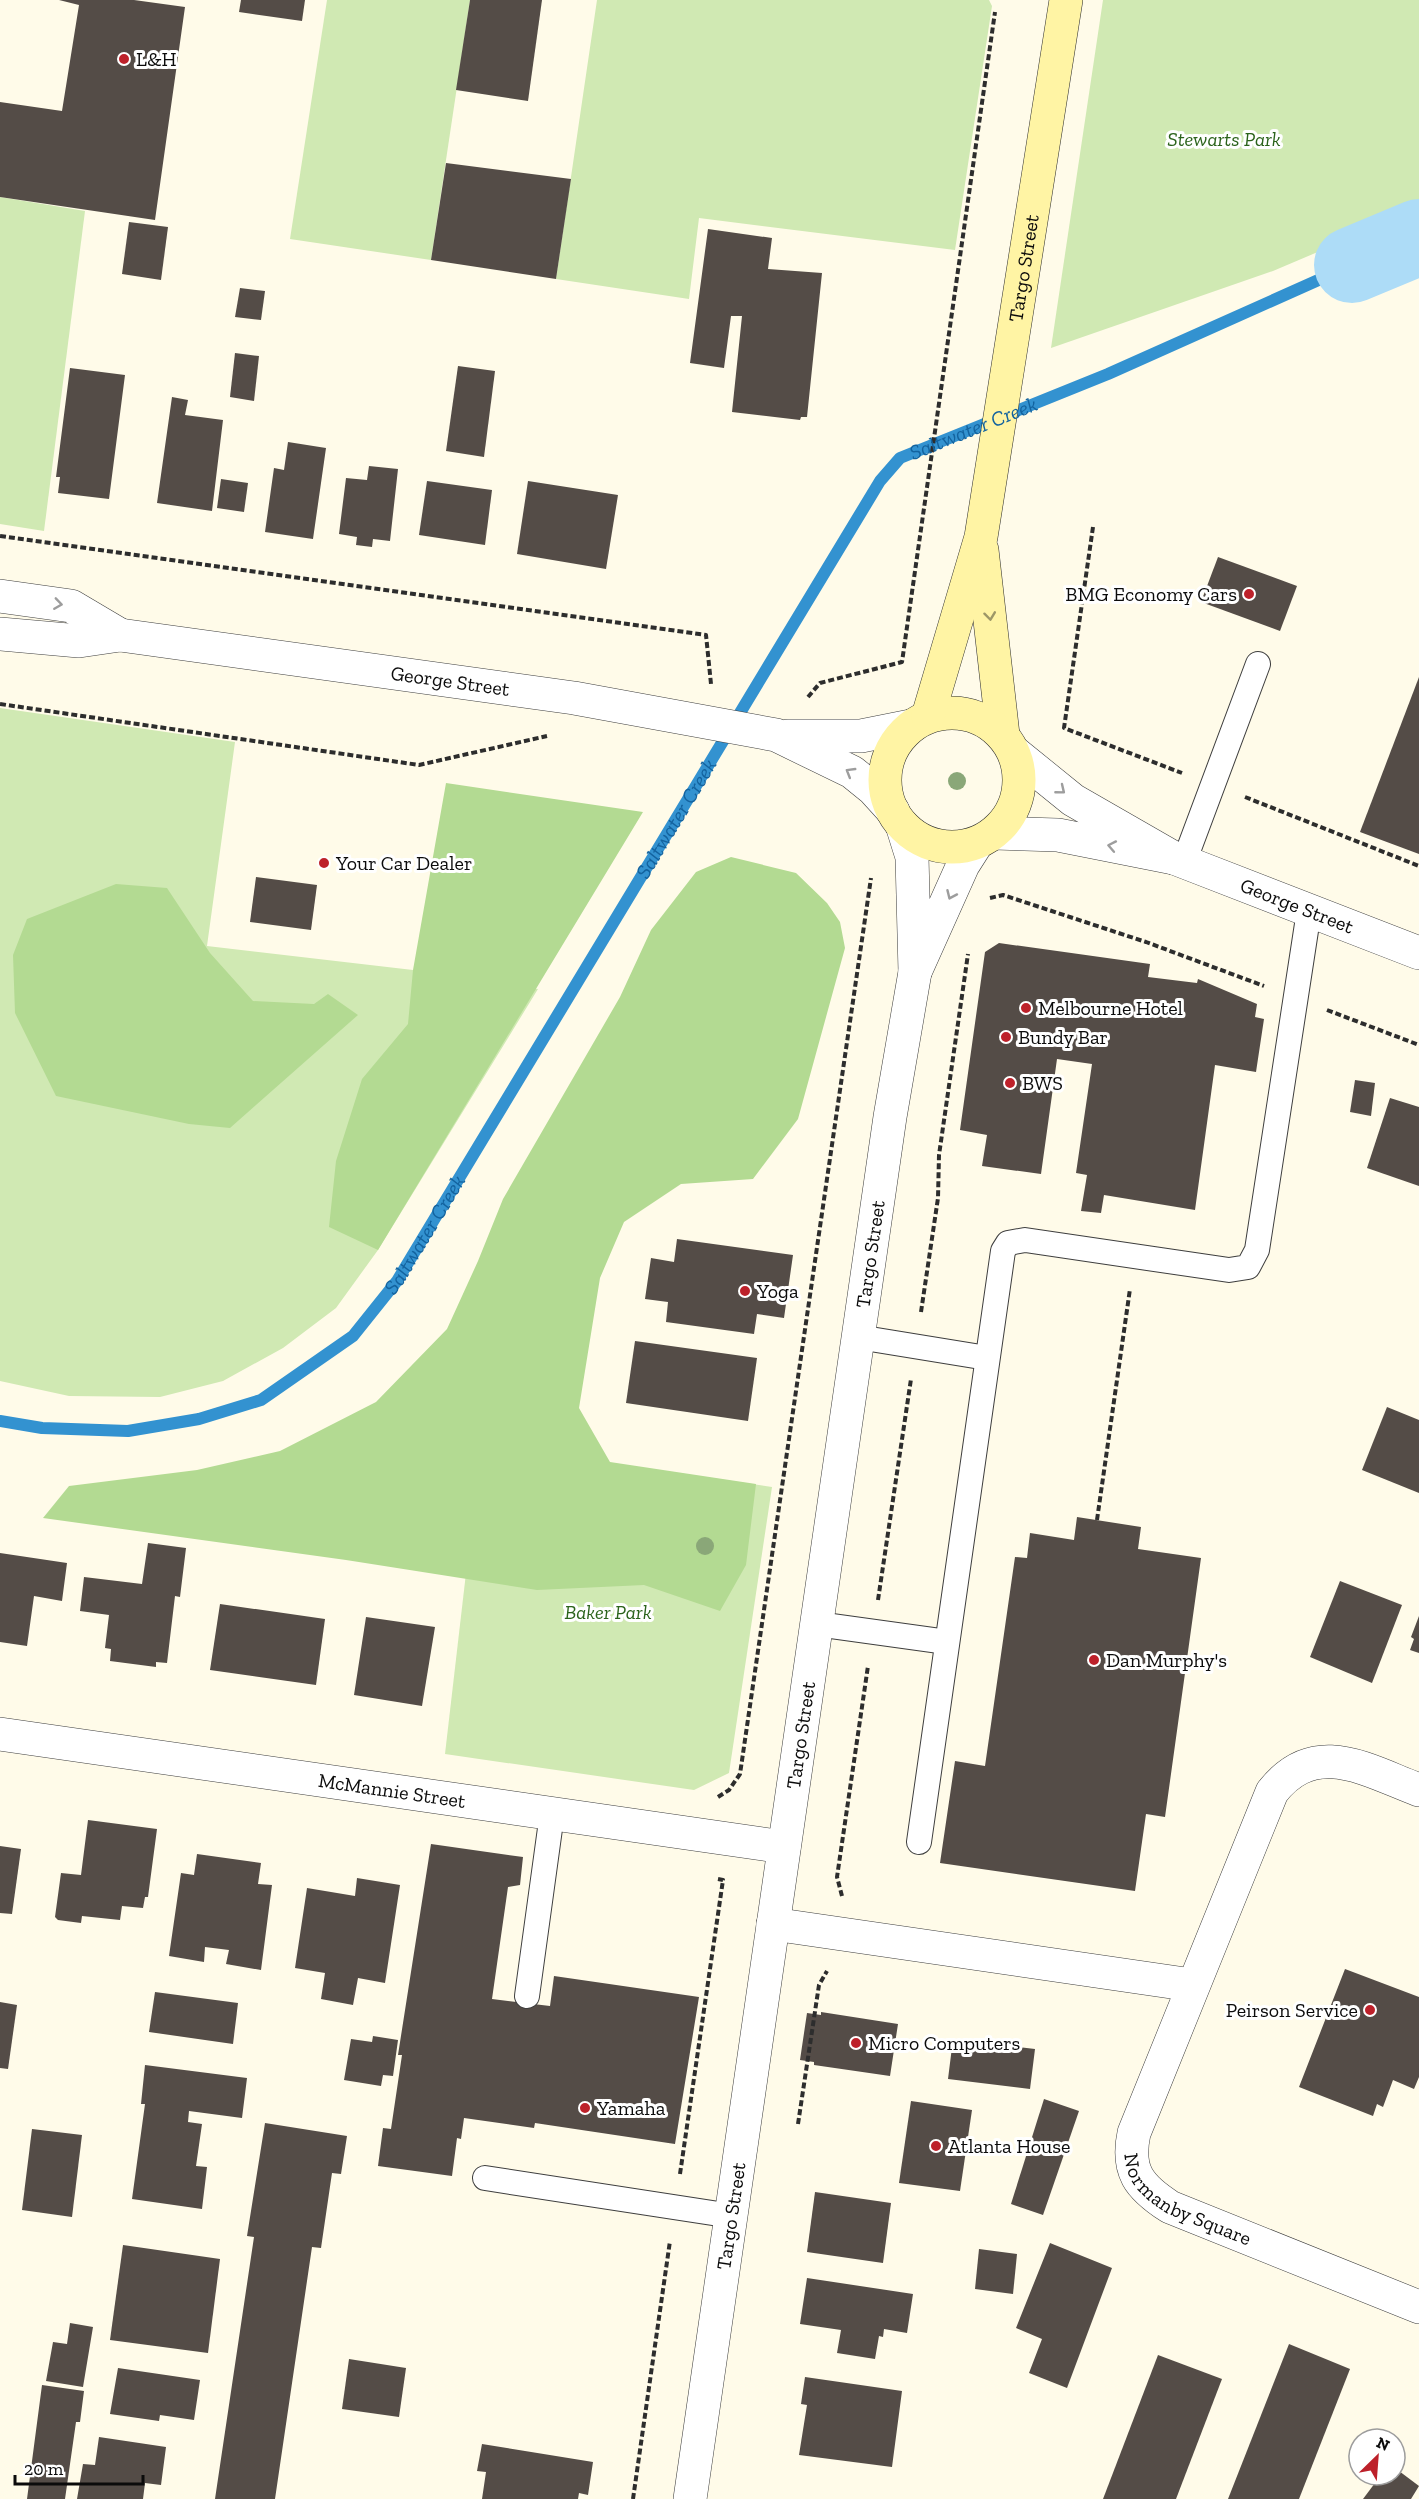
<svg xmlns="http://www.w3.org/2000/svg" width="1419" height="2499" viewBox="0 0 1419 2499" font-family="'Zilla Slab',serif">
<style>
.green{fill:#d0e9b3}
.forest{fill:#b3da92}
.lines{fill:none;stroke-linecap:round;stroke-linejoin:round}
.stream{stroke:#3392d0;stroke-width:12}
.river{stroke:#addcf7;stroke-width:76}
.building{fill:#544c47}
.lane-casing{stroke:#3e3e3e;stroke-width:26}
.street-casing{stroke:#3e3e3e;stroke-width:34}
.secondary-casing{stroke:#2d2d2d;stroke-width:34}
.path{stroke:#2d2d2d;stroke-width:4;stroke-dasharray:6 3;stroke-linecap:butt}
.lane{stroke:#fff;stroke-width:24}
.street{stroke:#fff;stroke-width:33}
.secondary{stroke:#fff4a4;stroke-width:33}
.tree{fill:#8aa778}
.oneway{stroke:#9d9d9d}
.oneway2{stroke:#9d9767}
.poi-dot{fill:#bd212a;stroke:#fff;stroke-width:2}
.labels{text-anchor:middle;stroke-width:6;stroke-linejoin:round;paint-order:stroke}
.poi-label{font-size:20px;fill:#0b0b0b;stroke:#fff;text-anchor:start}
.park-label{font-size:20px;font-style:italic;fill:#2b631b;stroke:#fff}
.street-label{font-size:20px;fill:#0b0b0b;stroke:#fff}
.water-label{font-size:21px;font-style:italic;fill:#13639f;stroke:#fff}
</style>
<rect width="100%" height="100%" fill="#fffbe9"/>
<g class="green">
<path d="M327,0H470L431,260L290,239Z"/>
<path d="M597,0H989L992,6L955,250L699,218L689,299L556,279Z"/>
<path d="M1103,0H1419V209L1273,271L1051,348Z"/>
<path d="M0,197L85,211L44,531L0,524Z"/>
<path d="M0,708L235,742L207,946L413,970L538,989L378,1250L336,1308L283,1348L223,1381L160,1397L69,1396L0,1381Z"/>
<path d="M481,1444L772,1487L729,1773L694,1790L445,1754Z"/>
</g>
<g class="forest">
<path d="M446,783L643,812L378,1250L329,1227L336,1161L362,1079L408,1024L413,970Z"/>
<path d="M731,857L796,873L827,903L840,922L845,948L798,1119L753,1179L681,1184L624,1222L600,1278L579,1408L610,1462L756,1484L746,1565L720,1611L644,1585L537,1590L346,1560L43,1518L69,1486L197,1470L280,1451L376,1402L447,1329L478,1261L503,1199L620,997L651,930L696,872Z"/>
<path d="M116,884L167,888L210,953L253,1001L314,1004L328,994L358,1015L230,1128L189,1124L56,1096L15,1013L13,955L27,919Z"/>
</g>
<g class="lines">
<path class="stream" id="s1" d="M0,1421L42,1428L128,1431L199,1419L261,1400L353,1336L397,1281L880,481L900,458L1108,374L1352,265"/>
<path class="river" d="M1352,265L1419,237"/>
</g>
<g class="building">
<path d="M59,0H134L185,7L155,220L0,197V102L62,111L79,5Z"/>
<path d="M241,0H305L302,21L239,12Z"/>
<path d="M470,0H542L528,101L456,90Z"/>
<path d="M446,163L571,179L556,279L431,260Z"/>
<path d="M129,222L168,227L161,280L122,274Z"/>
<path d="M708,229L772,238L768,269L822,273L807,417H801L800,420L732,412L742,316H731L724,368L690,363Z"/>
<path d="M240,288L265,291L261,320L235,317Z"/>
<path d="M235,353L259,356L254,401L230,397Z"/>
<path d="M458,366L495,371L484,457L446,451Z"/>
<path d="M70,368L125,375L109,499L58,493L60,477H56Z"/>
<path d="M172,397L188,400L185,415L223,420L212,511L157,503Z"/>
<path d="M288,442L326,448L313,539L265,532L274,468L284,470Z"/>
<path d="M369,466L398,469L390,541L373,539L372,547L356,545L357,537L339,534L346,478L367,480Z"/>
<path d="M221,479L248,483L244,512L217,508Z"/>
<path d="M427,481L492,490L485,545L419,535Z"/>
<path d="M528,481L618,495L606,569L517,554Z"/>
<path d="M1218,557L1297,586L1280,631L1201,602Z"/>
<path d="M1419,677V854L1360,832Z"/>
<path d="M256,877L317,885L311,930L250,922Z"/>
<path d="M999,943L1150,964L1148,977L1197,983L1198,979L1257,1004L1255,1017L1264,1019L1256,1072L1215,1065L1195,1210L1104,1195L1101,1213L1081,1211L1087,1175L1076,1173L1092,1064L1057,1059L1041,1174L982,1166L987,1135L960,1130L985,952Z"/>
<path d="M1355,1080L1375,1083L1371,1116L1350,1112Z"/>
<path d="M1390,1098L1419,1107V1186L1367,1168Z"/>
<path d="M677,1239L793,1255L784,1318L757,1314L754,1334L666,1322L668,1302L645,1299L651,1258L674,1262Z"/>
<path d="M635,1341L757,1358L748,1421L626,1403Z"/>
<path d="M1387,1407L1419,1420V1493L1362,1470Z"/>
<path d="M1077,1517L1141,1527L1138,1549L1201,1558L1165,1817L1146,1814L1135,1891L940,1863L955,1761L985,1766L1015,1557L1027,1558L1030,1533L1074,1540Z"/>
<path d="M148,1543L186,1548L180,1597L175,1596L167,1663L156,1662V1667L110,1661L111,1649L105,1648L109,1615L80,1611L84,1577L142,1584Z"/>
<path d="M0,1553L67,1563L62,1601L34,1596L27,1646L0,1642Z"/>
<path d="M1340,1581L1402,1605L1372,1683L1310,1657Z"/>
<path d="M220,1604L325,1619L316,1685L210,1670Z"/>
<path d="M1419,1616V1653L1410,1650L1414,1639L1411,1637Z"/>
<path d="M366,1617L435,1627L422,1706L354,1695Z"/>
<path d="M88,1820L157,1829L148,1897H145L143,1908L122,1906L120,1920L82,1916L81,1923L58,1920L55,1917L61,1873L81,1875Z"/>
<path d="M431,1844L523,1857L520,1885L508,1887L492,1999L550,2006L554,1976L699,1997L675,2144L535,2123L534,2128L464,2118L461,2139L457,2138L452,2176L378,2166L383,2128L391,2129L402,2055H398Z"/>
<path d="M0,1846L21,1849L12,1914L0,1913Z"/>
<path d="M197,1854L261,1863L258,1884L272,1885L261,1970L226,1964L229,1950L205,1947L204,1962L169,1956L181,1873L194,1875Z"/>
<path d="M357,1878L400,1885L385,1983L358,1978L353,2005L321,1999L325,1973L295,1968L307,1888L355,1896Z"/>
<path d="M1345,1969L1419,1997V2077L1414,2089L1393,2080L1383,2107L1377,2104L1373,2116L1299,2087Z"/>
<path d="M155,1992L238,2003L233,2044L149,2032Z"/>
<path d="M0,2002L17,2005L8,2069L0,2068Z"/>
<path d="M821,2012L898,2024L890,2076L814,2065V2062L800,2060L807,2013L821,2015Z"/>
<path d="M373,2036L398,2040L393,2076L383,2075L381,2086L344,2080L351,2039L372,2042Z"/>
<path d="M953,2039L1035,2049L1030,2089L948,2079Z"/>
<path d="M145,2065L247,2078L242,2118L189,2111L188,2122L202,2124L196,2166L207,2167L202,2209L132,2199L145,2104H141Z"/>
<path d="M1044,2099L1079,2111L1043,2215L1011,2204Z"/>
<path d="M911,2101L972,2110L960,2191L899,2183Z"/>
<path d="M265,2123L347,2136L341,2174L332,2173L321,2248L312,2247L275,2499H215L254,2237L247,2236Z"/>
<path d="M32,2129L82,2135L72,2217L22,2210Z"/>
<path d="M815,2192L891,2203L883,2263L807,2252Z"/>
<path d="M1050,2243L1112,2268L1067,2388L1029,2373L1042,2339L1016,2328Z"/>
<path d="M123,2245L220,2259L208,2353L110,2340Z"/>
<path d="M979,2249L1017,2254L1013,2294L975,2289Z"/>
<path d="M807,2278L913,2294L907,2333L884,2329L883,2337L879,2336L875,2359L837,2353L841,2330L800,2324Z"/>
<path d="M70,2323L93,2327L83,2387L46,2381L53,2342L67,2344Z"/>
<path d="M1289,2344L1350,2369L1299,2499H1228Z"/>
<path d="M1158,2355L1222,2379L1176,2499H1103Z"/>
<path d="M349,2359L406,2368L399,2417L342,2409Z"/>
<path d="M118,2368L200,2380L194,2420L160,2415L159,2421L110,2414Z"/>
<path d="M805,2377L902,2391L892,2467L799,2455L807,2405L801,2404Z"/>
<path d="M42,2385L84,2391L80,2422H76L65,2499H27Z"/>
<path d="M99,2437L166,2447L161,2485L145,2483L143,2499H77L83,2464L95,2465Z"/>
<path d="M482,2444L593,2462L588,2495L579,2493L578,2499H482L486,2472L477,2471Z"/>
<path d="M1395,2468L1419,2486L1411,2499H1363L1381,2475H1395Z"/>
</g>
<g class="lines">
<g class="lane-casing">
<g id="lane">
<path d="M1184,862L1258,664"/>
<path d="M858,1337L987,1358"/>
<path d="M817,1624L947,1642"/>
<path d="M919,1842L1003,1251L1008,1243L1025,1240L1229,1270L1248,1267L1257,1250L1309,911"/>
<path d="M527,1996L552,1814"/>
<path d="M485,2178L732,2216"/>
</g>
</g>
<g class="street-casing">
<g id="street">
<path d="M0,596L71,606L120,635"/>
<path id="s2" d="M0,634L79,641L120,635L574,698L776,735L852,772L873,789L893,811"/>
<path d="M788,736H861L911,726"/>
<path d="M902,825L912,857L915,972L963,865L977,843"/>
<path d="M995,833L1058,835L1174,858L1073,800L1015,753"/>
<path id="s3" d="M1174,858L1419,953"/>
<path id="s4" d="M0,1734L784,1847"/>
<path id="s5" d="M1419,1790C1366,1770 1315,1737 1272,1792L1134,2133C1126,2171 1139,2187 1170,2207L1419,2307"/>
<path d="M773,1924L1192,1985"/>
<path id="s6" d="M690,2499L890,1117L915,972"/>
</g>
</g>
<g class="secondary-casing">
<g id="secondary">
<path d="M982,550L1003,735"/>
<circle cx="952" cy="780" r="67"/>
<path id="s7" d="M928,716L981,537L1066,0"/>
</g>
</g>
<g class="path">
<path d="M1093,527L1064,728L1182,773"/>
<path d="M0,536L706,635L711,684"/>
<path d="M808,697L820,683L902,662L995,12"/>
<path d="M0,704L419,765L547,736"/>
<path d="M1245,797L1419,866"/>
<path d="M990,898L1003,895L1146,942L1264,986"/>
<path d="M1327,1010L1419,1045"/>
<path d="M921,1312L938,1198L939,1155L968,954"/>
<path d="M1097,1520L1130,1289"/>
<path d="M878,1600L911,1379"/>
<path d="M718,1797L729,1790L740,1774L871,878"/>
<path d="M842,1896L837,1877L868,1666"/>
<path d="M798,2124L819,1985L827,1971"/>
<path d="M680,2174L723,1880L718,1879"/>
<path d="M633,2499L670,2241"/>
</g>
<use href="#lane" class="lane"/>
<use href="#street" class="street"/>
<use href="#secondary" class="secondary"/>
</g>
<g class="tree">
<circle cx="957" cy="781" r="9"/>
<circle cx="705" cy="1546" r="9"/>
</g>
<defs><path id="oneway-chevron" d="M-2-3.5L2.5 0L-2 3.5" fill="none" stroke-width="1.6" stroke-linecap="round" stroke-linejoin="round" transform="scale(1.5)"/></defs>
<g class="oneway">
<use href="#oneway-chevron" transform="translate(58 604) rotate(8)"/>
<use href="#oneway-chevron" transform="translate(850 772) rotate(-149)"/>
<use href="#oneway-chevron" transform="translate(1061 790) rotate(39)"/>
<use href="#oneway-chevron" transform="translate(1112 846) rotate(-169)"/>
<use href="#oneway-chevron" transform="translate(951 895) rotate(114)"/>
</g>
<use class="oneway2" href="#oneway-chevron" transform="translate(990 616) rotate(83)"/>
<g class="poi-dot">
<circle cx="124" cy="59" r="6"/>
<circle cx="1249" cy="594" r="6"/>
<circle cx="324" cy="863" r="6"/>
<circle cx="1026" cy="1008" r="6"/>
<circle cx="1006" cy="1037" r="6"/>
<circle cx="1010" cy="1083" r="6"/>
<circle cx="745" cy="1291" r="6"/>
<circle cx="1094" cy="1660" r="6"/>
<circle cx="1370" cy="2010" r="6"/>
<circle cx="856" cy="2043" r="6"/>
<circle cx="585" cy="2108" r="6"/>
<circle cx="936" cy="2146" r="6"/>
</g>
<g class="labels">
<g class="poi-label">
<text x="136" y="66">L&amp;H</text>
<text x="1237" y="601" text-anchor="end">BMG Economy Cars</text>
<text x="336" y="870">Your Car Dealer</text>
<text x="1038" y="1015">Melbourne Hotel</text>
<text x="1018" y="1044">Bundy Bar</text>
<text x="1022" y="1090">BWS</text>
<text x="757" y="1298">Yoga</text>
<text x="1106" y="1667">Dan Murphy's</text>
<text x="1358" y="2017" text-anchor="end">Peirson Service</text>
<text x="868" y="2050">Micro Computers</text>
<text x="597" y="2115">Yamaha</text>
<text x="948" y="2153">Atlanta House</text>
</g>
<g class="park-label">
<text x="1224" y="146">Stewarts Park</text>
<text x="608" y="1619">Baker Park</text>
</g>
<g class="street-label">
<text dy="7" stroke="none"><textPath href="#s7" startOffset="459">Targo Street</textPath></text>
<text dy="7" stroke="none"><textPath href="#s2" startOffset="454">George Street</textPath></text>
<text dy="7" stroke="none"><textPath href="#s3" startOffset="132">George Street</textPath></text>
<text dy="7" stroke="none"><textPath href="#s6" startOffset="1258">Targo Street</textPath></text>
<text dy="7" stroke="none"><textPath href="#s6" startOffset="772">Targo Street</textPath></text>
<text dy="7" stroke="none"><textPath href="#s4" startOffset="396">McMannie Street</textPath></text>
<text dy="7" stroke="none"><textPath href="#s5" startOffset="628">Normanby Square</textPath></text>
<text dy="7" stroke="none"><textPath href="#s6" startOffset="286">Targo Street</textPath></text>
</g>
<g class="water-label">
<text dy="7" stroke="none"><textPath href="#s1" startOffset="1492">Saltwater Creek</textPath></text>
<text dy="7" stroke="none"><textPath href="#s1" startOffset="988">Saltwater Creek</textPath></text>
<text dy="7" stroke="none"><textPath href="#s1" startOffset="502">Saltwater Creek</textPath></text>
</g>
</g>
<g transform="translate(1377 2457) rotate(25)"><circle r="28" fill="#ffffff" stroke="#9d9d9d" stroke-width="1.5"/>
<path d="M0-4.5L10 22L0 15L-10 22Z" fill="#bd212a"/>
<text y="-9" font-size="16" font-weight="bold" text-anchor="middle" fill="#0b0b0b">N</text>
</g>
<path d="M15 2475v9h128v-9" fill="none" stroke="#0b0b0b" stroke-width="3"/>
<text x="24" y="2475" font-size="18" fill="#0b0b0b" stroke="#ffffff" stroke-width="4.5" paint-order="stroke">20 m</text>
</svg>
